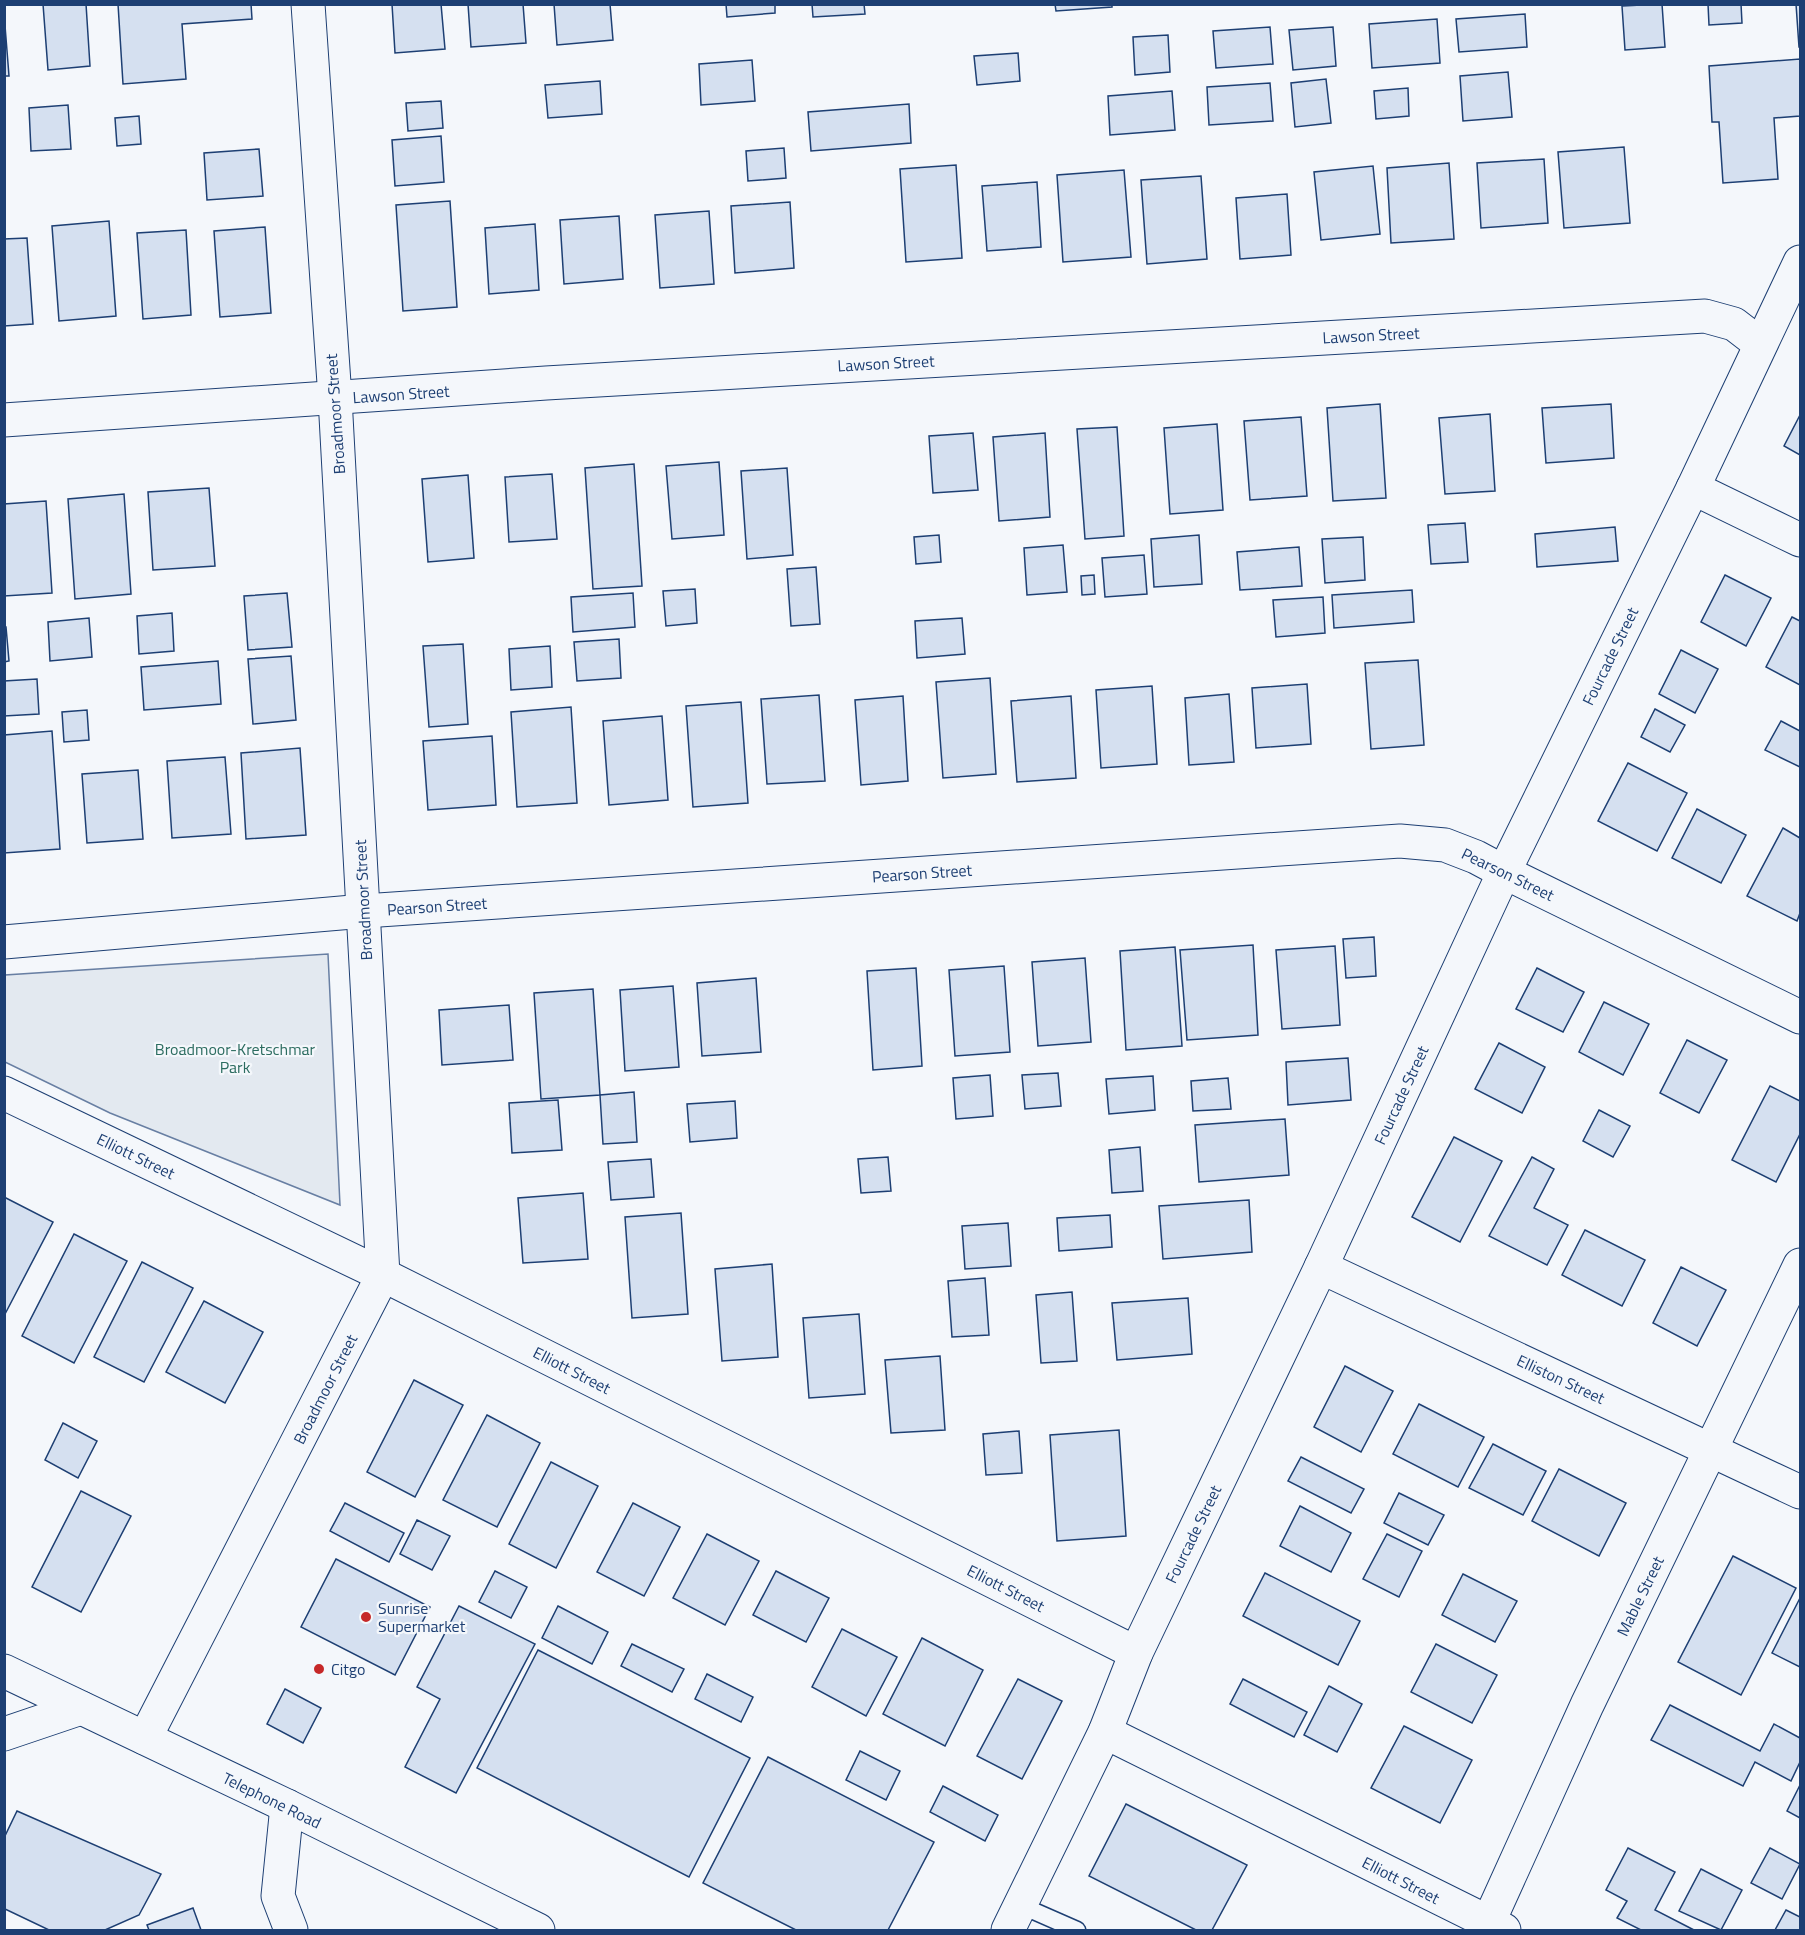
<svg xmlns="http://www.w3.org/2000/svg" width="1805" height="1935" viewBox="0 0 1805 1935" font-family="'Titillium Web',sans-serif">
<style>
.green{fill:#e3e9f0;stroke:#687fa3;stroke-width:1.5}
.building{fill:#d5e0f0;stroke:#1d3f73;stroke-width:1.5}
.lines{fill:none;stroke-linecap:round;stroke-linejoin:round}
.service-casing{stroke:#1d3f73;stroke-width:19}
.minor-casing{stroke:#1d3f73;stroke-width:35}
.tertiary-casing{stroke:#1d3f73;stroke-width:35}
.secondary-casing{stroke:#1d3f73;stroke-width:35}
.service{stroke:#f4f7fb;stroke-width:16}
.minor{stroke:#f4f7fb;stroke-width:33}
.tertiary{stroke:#f4f7fb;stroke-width:33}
.secondary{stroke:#f4f7fb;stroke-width:33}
.poi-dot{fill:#c62828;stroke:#f4f7fb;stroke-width:2}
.labels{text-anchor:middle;stroke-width:4.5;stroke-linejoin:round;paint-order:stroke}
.street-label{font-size:16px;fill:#1d3f73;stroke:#f4f7fb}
.park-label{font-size:16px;fill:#2c6c60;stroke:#f4f7fb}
.poi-label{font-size:16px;fill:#1d3f73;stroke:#f4f7fb;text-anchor:start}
</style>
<rect width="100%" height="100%" fill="#f4f7fb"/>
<path class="green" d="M328,954L340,1205L110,1113L5,1062V975Z"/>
<g class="building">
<path d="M43,4H86L90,66L48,70Z"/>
<path d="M118,4H251L252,19L182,24L186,79L123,84Z"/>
<path d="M392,4H441L445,49L395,53Z"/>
<path d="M468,4H523L526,43L471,47Z"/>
<path d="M554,4H610L613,40L557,45Z"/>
<path d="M726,4H775V13L727,17Z"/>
<path d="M812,4H864L865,14L813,17Z"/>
<path d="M1055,4H1112V7L1056,11Z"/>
<path d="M1662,4L1665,47L1625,50L1622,6Z"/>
<path d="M1708,4H1741L1742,23L1709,25Z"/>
<path d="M1796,4H1800V47H1799Z"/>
<path d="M4,13L9,76H4Z"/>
<path d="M1525,14L1527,47L1459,52L1456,19Z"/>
<path d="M1437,19L1440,63L1372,68L1369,24Z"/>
<path d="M1270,27L1273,64L1216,68L1213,31Z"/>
<path d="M1333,27L1336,66L1293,70L1289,30Z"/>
<path d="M1168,35L1170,72L1135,75L1133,37Z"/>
<path d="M1018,53L1020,81L977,85L974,56Z"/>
<path d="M1800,59V116L1774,118L1778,179L1723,183L1719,122H1712L1709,66Z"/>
<path d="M752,60L755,101L701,105L699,64Z"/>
<path d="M1508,72L1512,117L1463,121L1460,76Z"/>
<path d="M1326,79L1331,123L1295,127L1291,83Z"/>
<path d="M600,81L602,114L548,118L545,85Z"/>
<path d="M1270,83L1273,121L1209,125L1207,87Z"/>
<path d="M1408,88L1409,116L1376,119L1374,91Z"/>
<path d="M1172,91L1175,130L1110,135L1108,96Z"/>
<path d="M441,101L443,128L408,131L406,103Z"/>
<path d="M909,104L911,143L811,151L808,112Z"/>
<path d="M68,105L71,149L31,151L29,108Z"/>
<path d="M139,116L141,144L117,146L115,118Z"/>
<path d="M441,136L444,182L395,186L392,140Z"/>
<path d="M1624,147L1630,223L1564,228L1558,152Z"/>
<path d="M784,148L786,178L748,181L746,151Z"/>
<path d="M259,149L263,196L207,200L204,153Z"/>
<path d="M1544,159L1548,223L1481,228L1477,163Z"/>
<path d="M1449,163L1454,239L1391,243L1387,168Z"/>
<path d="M956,165L962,258L906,262L900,169Z"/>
<path d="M1373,166L1380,234L1321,240L1314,172Z"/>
<path d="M1124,170L1131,257L1063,262L1057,175Z"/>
<path d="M1201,176L1207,259L1147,264L1141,180Z"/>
<path d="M1037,182L1041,247L987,251L982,186Z"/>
<path d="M1287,194L1291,255L1240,259L1236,198Z"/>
<path d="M450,201L457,307L403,311L396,205Z"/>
<path d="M790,202L794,268L735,273L731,206Z"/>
<path d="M709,211L714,284L660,288L655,215Z"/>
<path d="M619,216L623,279L564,284L560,220Z"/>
<path d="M109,221L116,316L59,321L52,226Z"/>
<path d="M535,224L539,290L489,294L485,228Z"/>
<path d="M265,227L271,313L220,317L214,231Z"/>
<path d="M186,230L191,315L143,319L137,233Z"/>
<path d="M27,238L33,324L4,326V239Z"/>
<path d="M1380,404L1386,498L1333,501L1327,408Z"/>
<path d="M1611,404L1614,458L1546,463L1542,408Z"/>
<path d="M1490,414L1495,491L1445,494L1439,418Z"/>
<path d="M1800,415V455L1784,446Z"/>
<path d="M1301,417L1307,496L1250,500L1244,421Z"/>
<path d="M1217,424L1223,510L1170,514L1164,428Z"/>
<path d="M1117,427L1124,536L1085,539L1077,429Z"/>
<path d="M973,433L978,490L933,493L929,436Z"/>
<path d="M1045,433L1050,517L999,521L993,437Z"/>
<path d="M719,462L724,535L672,539L666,466Z"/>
<path d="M634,464L642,586L593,589L585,468Z"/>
<path d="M787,468L793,555L747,559L741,471Z"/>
<path d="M552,474L557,539L509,542L505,477Z"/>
<path d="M468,475L474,558L428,562L422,479Z"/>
<path d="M209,488L215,566L153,570L148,492Z"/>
<path d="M124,494L131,594L75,599L68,499Z"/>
<path d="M46,501L52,593L4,596V504Z"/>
<path d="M1465,523L1468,562L1431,564L1428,525Z"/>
<path d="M1615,527L1618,561L1537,567L1535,534Z"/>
<path d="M939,535L941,562L916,564L914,537Z"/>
<path d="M1199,535L1202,584L1154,587L1151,539Z"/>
<path d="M1363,537L1365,580L1325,583L1322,539Z"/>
<path d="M1063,545L1067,592L1027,595L1024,548Z"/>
<path d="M1299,547L1302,586L1240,590L1237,552Z"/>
<path d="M1144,555L1147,594L1105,597L1102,558Z"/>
<path d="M816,567L820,624L791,626L787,569Z"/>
<path d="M1094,575L1095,594L1082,595L1081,576Z"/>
<path d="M1725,575L1771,598L1746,646L1701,622Z"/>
<path d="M695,589L697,623L666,626L663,591Z"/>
<path d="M1412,590L1414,622L1334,628L1332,595Z"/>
<path d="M287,593L292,647L248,650L244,596Z"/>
<path d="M633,593L635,627L573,632L571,597Z"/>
<path d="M1323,597L1325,633L1276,637L1273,600Z"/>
<path d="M172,613L174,651L139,654L137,616Z"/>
<path d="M1792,617L1800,621V685L1766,667Z"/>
<path d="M89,618L92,657L50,661L48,622Z"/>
<path d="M962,618L965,654L917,658L915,621Z"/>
<path d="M4,627H6L9,661L4,662Z"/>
<path d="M619,639L621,678L577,681L574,642Z"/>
<path d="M463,644L468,724L429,727L423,646Z"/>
<path d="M550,646L552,687L511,690L509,649Z"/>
<path d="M1681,650L1718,669L1695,713L1659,694Z"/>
<path d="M291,656L296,720L253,724L248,659Z"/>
<path d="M1418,660L1424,745L1371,749L1365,663Z"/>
<path d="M218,661L221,704L144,710L141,667Z"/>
<path d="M990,678L996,774L943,778L936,682Z"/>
<path d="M37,679L39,714L4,716V681Z"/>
<path d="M1307,684L1311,744L1256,748L1252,688Z"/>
<path d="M1152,686L1157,764L1101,768L1096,690Z"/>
<path d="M1229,694L1234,762L1189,765L1185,698Z"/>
<path d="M819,695L825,781L767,784L761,699Z"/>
<path d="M903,696L908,781L861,785L855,700Z"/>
<path d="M1071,696L1076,778L1017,782L1011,701Z"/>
<path d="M741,702L748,803L693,807L686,706Z"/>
<path d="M571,707L577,803L517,807L511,712Z"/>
<path d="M1655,709L1685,725L1670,752L1641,737Z"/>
<path d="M87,710L89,740L64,742L62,712Z"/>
<path d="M662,716L668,800L609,805L603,721Z"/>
<path d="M1781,721L1800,731V767L1765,750Z"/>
<path d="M52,731L60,849L4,853V735Z"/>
<path d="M492,736L496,805L428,810L423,741Z"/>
<path d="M300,748L306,835L246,839L241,753Z"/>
<path d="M225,757L231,834L172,838L167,761Z"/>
<path d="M1628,763L1687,793L1657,851L1598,821Z"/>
<path d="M138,770L143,839L87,843L82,774Z"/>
<path d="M1697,809L1746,835L1721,883L1672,858Z"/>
<path d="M1783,828L1800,838V913L1797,921L1747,896Z"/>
<path d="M1374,937L1376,976L1346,978L1343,939Z"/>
<path d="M1253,945L1258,1035L1187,1040L1180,950Z"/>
<path d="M1335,946L1340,1025L1282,1029L1276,950Z"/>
<path d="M1175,947L1182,1046L1126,1050L1120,951Z"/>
<path d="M1085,958L1091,1042L1038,1046L1032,962Z"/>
<path d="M1004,966L1010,1052L955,1056L949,970Z"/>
<path d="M916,968L922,1066L873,1070L867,971Z"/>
<path d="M1537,968L1584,992L1563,1032L1516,1009Z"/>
<path d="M756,978L761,1052L702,1056L697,983Z"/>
<path d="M673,986L679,1067L625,1071L620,990Z"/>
<path d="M593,989L600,1095L541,1099L534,993Z"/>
<path d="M1604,1002L1649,1024L1623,1075L1579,1052Z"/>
<path d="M509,1005L513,1060L442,1065L439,1010Z"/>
<path d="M1687,1040L1727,1060L1699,1113L1660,1093Z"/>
<path d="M1499,1043L1545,1067L1522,1113L1475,1089Z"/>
<path d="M1348,1058L1351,1100L1288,1105L1286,1062Z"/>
<path d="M1058,1073L1061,1106L1025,1109L1022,1075Z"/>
<path d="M990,1075L993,1116L956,1119L953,1078Z"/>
<path d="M1153,1076L1155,1110L1109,1114L1106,1079Z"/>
<path d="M1228,1078L1231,1109L1193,1111L1191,1081Z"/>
<path d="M1770,1086L1800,1101V1134L1776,1182L1732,1160Z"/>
<path d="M634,1092L637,1142L603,1144L600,1095Z"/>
<path d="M558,1100L562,1150L512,1153L509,1103Z"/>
<path d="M735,1101L737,1138L690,1142L687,1104Z"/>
<path d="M1599,1110L1630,1126L1613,1157L1583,1141Z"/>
<path d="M1285,1119L1289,1175L1199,1182L1195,1125Z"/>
<path d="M1454,1137L1502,1161L1460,1242L1412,1217Z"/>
<path d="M1140,1147L1143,1191L1112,1193L1109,1150Z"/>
<path d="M888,1157L891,1191L861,1193L858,1159Z"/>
<path d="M1532,1157L1554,1169L1534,1208L1568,1225L1547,1265L1489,1236Z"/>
<path d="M651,1159L654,1197L611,1200L608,1162Z"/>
<path d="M583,1193L588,1259L523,1263L518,1198Z"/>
<path d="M4,1197L53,1222L4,1316Z"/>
<path d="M1249,1200L1252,1252L1163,1259L1159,1206Z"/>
<path d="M681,1213L688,1314L632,1318L625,1217Z"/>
<path d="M1110,1215L1112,1247L1059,1251L1057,1218Z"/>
<path d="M1008,1223L1011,1266L965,1269L962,1226Z"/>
<path d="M1585,1230L1645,1260L1622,1306L1562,1275Z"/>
<path d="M74,1234L127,1261L74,1363L22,1336Z"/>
<path d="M142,1262L193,1288L144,1382L94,1357Z"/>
<path d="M772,1264L778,1357L722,1361L715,1269Z"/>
<path d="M1681,1267L1726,1290L1697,1346L1653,1323Z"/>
<path d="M985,1278L989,1335L952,1337L948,1281Z"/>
<path d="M1072,1292L1077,1361L1041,1363L1036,1295Z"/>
<path d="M1188,1298L1192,1354L1117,1360L1112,1303Z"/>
<path d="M204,1301L263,1332L225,1403L166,1372Z"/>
<path d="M859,1314L865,1394L809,1398L803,1318Z"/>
<path d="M940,1356L945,1430L891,1433L885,1360Z"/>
<path d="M1345,1366L1393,1391L1361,1452L1314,1427Z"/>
<path d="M414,1380L463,1405L415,1497L367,1472Z"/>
<path d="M1419,1404L1484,1437L1458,1487L1393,1454Z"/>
<path d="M487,1415L540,1443L497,1527L443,1500Z"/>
<path d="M63,1423L97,1441L78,1478L45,1460Z"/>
<path d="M1119,1430L1126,1536L1057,1541L1050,1435Z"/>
<path d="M1019,1431L1022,1473L986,1475L983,1434Z"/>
<path d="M1493,1444L1546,1471L1523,1515L1469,1488Z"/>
<path d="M1301,1457L1364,1489L1351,1513L1288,1481Z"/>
<path d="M551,1462L598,1486L556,1568L509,1544Z"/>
<path d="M1559,1469L1626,1503L1599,1556L1532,1521Z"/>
<path d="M81,1491L131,1516L81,1612L32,1587Z"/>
<path d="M1399,1493L1444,1515L1428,1545L1384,1523Z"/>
<path d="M345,1503L404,1533L389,1562L330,1531Z"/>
<path d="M633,1503L680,1527L644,1596L597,1572Z"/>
<path d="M1300,1506L1351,1533L1331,1572L1280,1546Z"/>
<path d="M417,1520L450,1536L432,1570L400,1554Z"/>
<path d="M707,1534L759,1561L725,1625L673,1598Z"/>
<path d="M1387,1534L1422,1551L1399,1597L1363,1579Z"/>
<path d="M1733,1556L1796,1588L1741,1695L1678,1662Z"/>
<path d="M336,1559L430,1607L395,1675L301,1627Z"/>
<path d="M495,1571L527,1587L511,1618L479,1602Z"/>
<path d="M776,1571L829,1598L806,1642L753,1615Z"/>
<path d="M1265,1573L1360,1621L1338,1665L1243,1616Z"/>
<path d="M1463,1574L1517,1601L1495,1642L1442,1615Z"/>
<path d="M1800,1598V1667L1772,1653Z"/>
<path d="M459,1606L535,1644L456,1793L405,1767L440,1699L417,1687Z"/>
<path d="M558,1606L608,1632L592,1664L542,1638Z"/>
<path d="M842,1629L897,1657L866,1716L812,1687Z"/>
<path d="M922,1638L983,1670L945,1746L883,1714Z"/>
<path d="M632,1644L684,1669L672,1692L621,1666Z"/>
<path d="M1436,1644L1497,1675L1472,1723L1411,1692Z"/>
<path d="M538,1650L750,1758L689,1877L477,1768Z"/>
<path d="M707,1674L753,1697L741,1722L695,1699Z"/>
<path d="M1018,1679L1062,1701L1022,1779L977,1756Z"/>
<path d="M1243,1679L1307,1712L1294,1737L1230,1704Z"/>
<path d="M1329,1686L1362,1704L1337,1752L1304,1735Z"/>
<path d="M285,1689L321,1708L303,1743L267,1724Z"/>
<path d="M1670,1705L1760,1751L1774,1724L1800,1738V1762L1791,1781L1755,1762L1743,1786L1651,1740Z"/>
<path d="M1404,1726L1472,1760L1440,1823L1371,1788Z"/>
<path d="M860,1751L900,1771L886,1800L846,1780Z"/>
<path d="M768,1757L934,1842L888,1930H796L703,1883Z"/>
<path d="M1800,1785V1818L1787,1811Z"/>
<path d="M943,1786L998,1815L985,1841L930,1812Z"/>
<path d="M1126,1804L1247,1865L1212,1930H1196L1089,1876Z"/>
<path d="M17,1811L161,1874L139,1915L105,1930H49L5,1909L4,1838Z"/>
<path d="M1628,1848L1675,1872L1655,1910L1694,1930H1641L1617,1918L1627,1901L1606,1890Z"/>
<path d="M1770,1848L1800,1864L1782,1899L1751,1883Z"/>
<path d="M1701,1869L1742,1890L1721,1930L1679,1911Z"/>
<path d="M193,1908L201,1930H149L147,1925Z"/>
<path d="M1786,1910L1800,1917V1930H1775Z"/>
</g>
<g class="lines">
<g class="service-casing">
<path id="service" d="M1020,1905L1077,1930"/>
</g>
<g class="minor-casing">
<g id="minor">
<path d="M4,420L546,383L1705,316L1734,324L1760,344"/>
<path d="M1693,488L1800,540"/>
<path d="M4,942L364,911L1400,841L1445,845L1476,857L1504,872L1800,1017"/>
<path d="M4,1093L383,1275L1136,1653"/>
<path d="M1321,1267L1800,1492"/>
<path d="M1105,1732L1504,1930"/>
<path d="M287,1806L278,1896L291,1930"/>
<path d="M1008,1930L1105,1732L1136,1653L1321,1267L1504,872L1693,488L1800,262"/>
<path d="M1485,1930L1587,1705L1800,1265"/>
</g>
</g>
<g class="tertiary-casing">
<path id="tertiary" d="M145,1738L383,1275L335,398L308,4"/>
</g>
<g class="secondary-casing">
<g id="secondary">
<path d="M4,1671L287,1806L538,1930"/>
<path d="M4,1734L81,1708"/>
</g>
</g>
<use href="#service" class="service"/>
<use href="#minor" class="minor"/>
<use href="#tertiary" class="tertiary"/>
<use href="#secondary" class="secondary"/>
</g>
<g class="poi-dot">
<circle cx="366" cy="1617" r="6"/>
<circle cx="319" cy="1669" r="6"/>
</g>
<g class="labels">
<g class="street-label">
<text transform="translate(1371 335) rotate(-3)" y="6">Lawson Street</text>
<text transform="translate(886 363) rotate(-3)" y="6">Lawson Street</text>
<text transform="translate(401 394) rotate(-4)" y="6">Lawson Street</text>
<text transform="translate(335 414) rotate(-94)" y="6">Broadmoor Street</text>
<text transform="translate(1610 656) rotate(-64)" y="6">Fourcade Street</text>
<text transform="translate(922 873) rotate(-4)" y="6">Pearson Street</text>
<text transform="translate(1508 874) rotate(26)" y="6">Pearson Street</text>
<text transform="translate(363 900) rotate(-93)" y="6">Broadmoor Street</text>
<text transform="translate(437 906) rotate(-4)" y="6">Pearson Street</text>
<text transform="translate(1401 1095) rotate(-65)" y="6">Fourcade Street</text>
<text transform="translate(136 1156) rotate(26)" y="6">Elliott Street</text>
<text transform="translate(572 1370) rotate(27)" y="6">Elliott Street</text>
<text transform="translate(1561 1379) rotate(25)" y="6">Elliston Street</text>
<text transform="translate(325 1389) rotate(-63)" y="6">Broadmoor Street</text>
<text transform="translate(1193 1534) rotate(-64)" y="6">Fourcade Street</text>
<text transform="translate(1006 1588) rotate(27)" y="6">Elliott Street</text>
<text transform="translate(1640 1596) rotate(-64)" y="6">Mable Street</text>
<text transform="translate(272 1800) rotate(26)" y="6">Telephone Road</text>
<text transform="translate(1401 1880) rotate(27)" y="6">Elliott Street</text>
</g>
<g class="park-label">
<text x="235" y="1055">Broadmoor-Kretschmar<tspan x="235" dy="18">Park</tspan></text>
</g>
<g class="poi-label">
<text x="378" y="1614">Sunrise<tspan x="378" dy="18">Supermarket</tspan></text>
<text x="331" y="1675">Citgo</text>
</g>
</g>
<rect width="1805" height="1935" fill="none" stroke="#1d3f73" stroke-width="12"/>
</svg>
